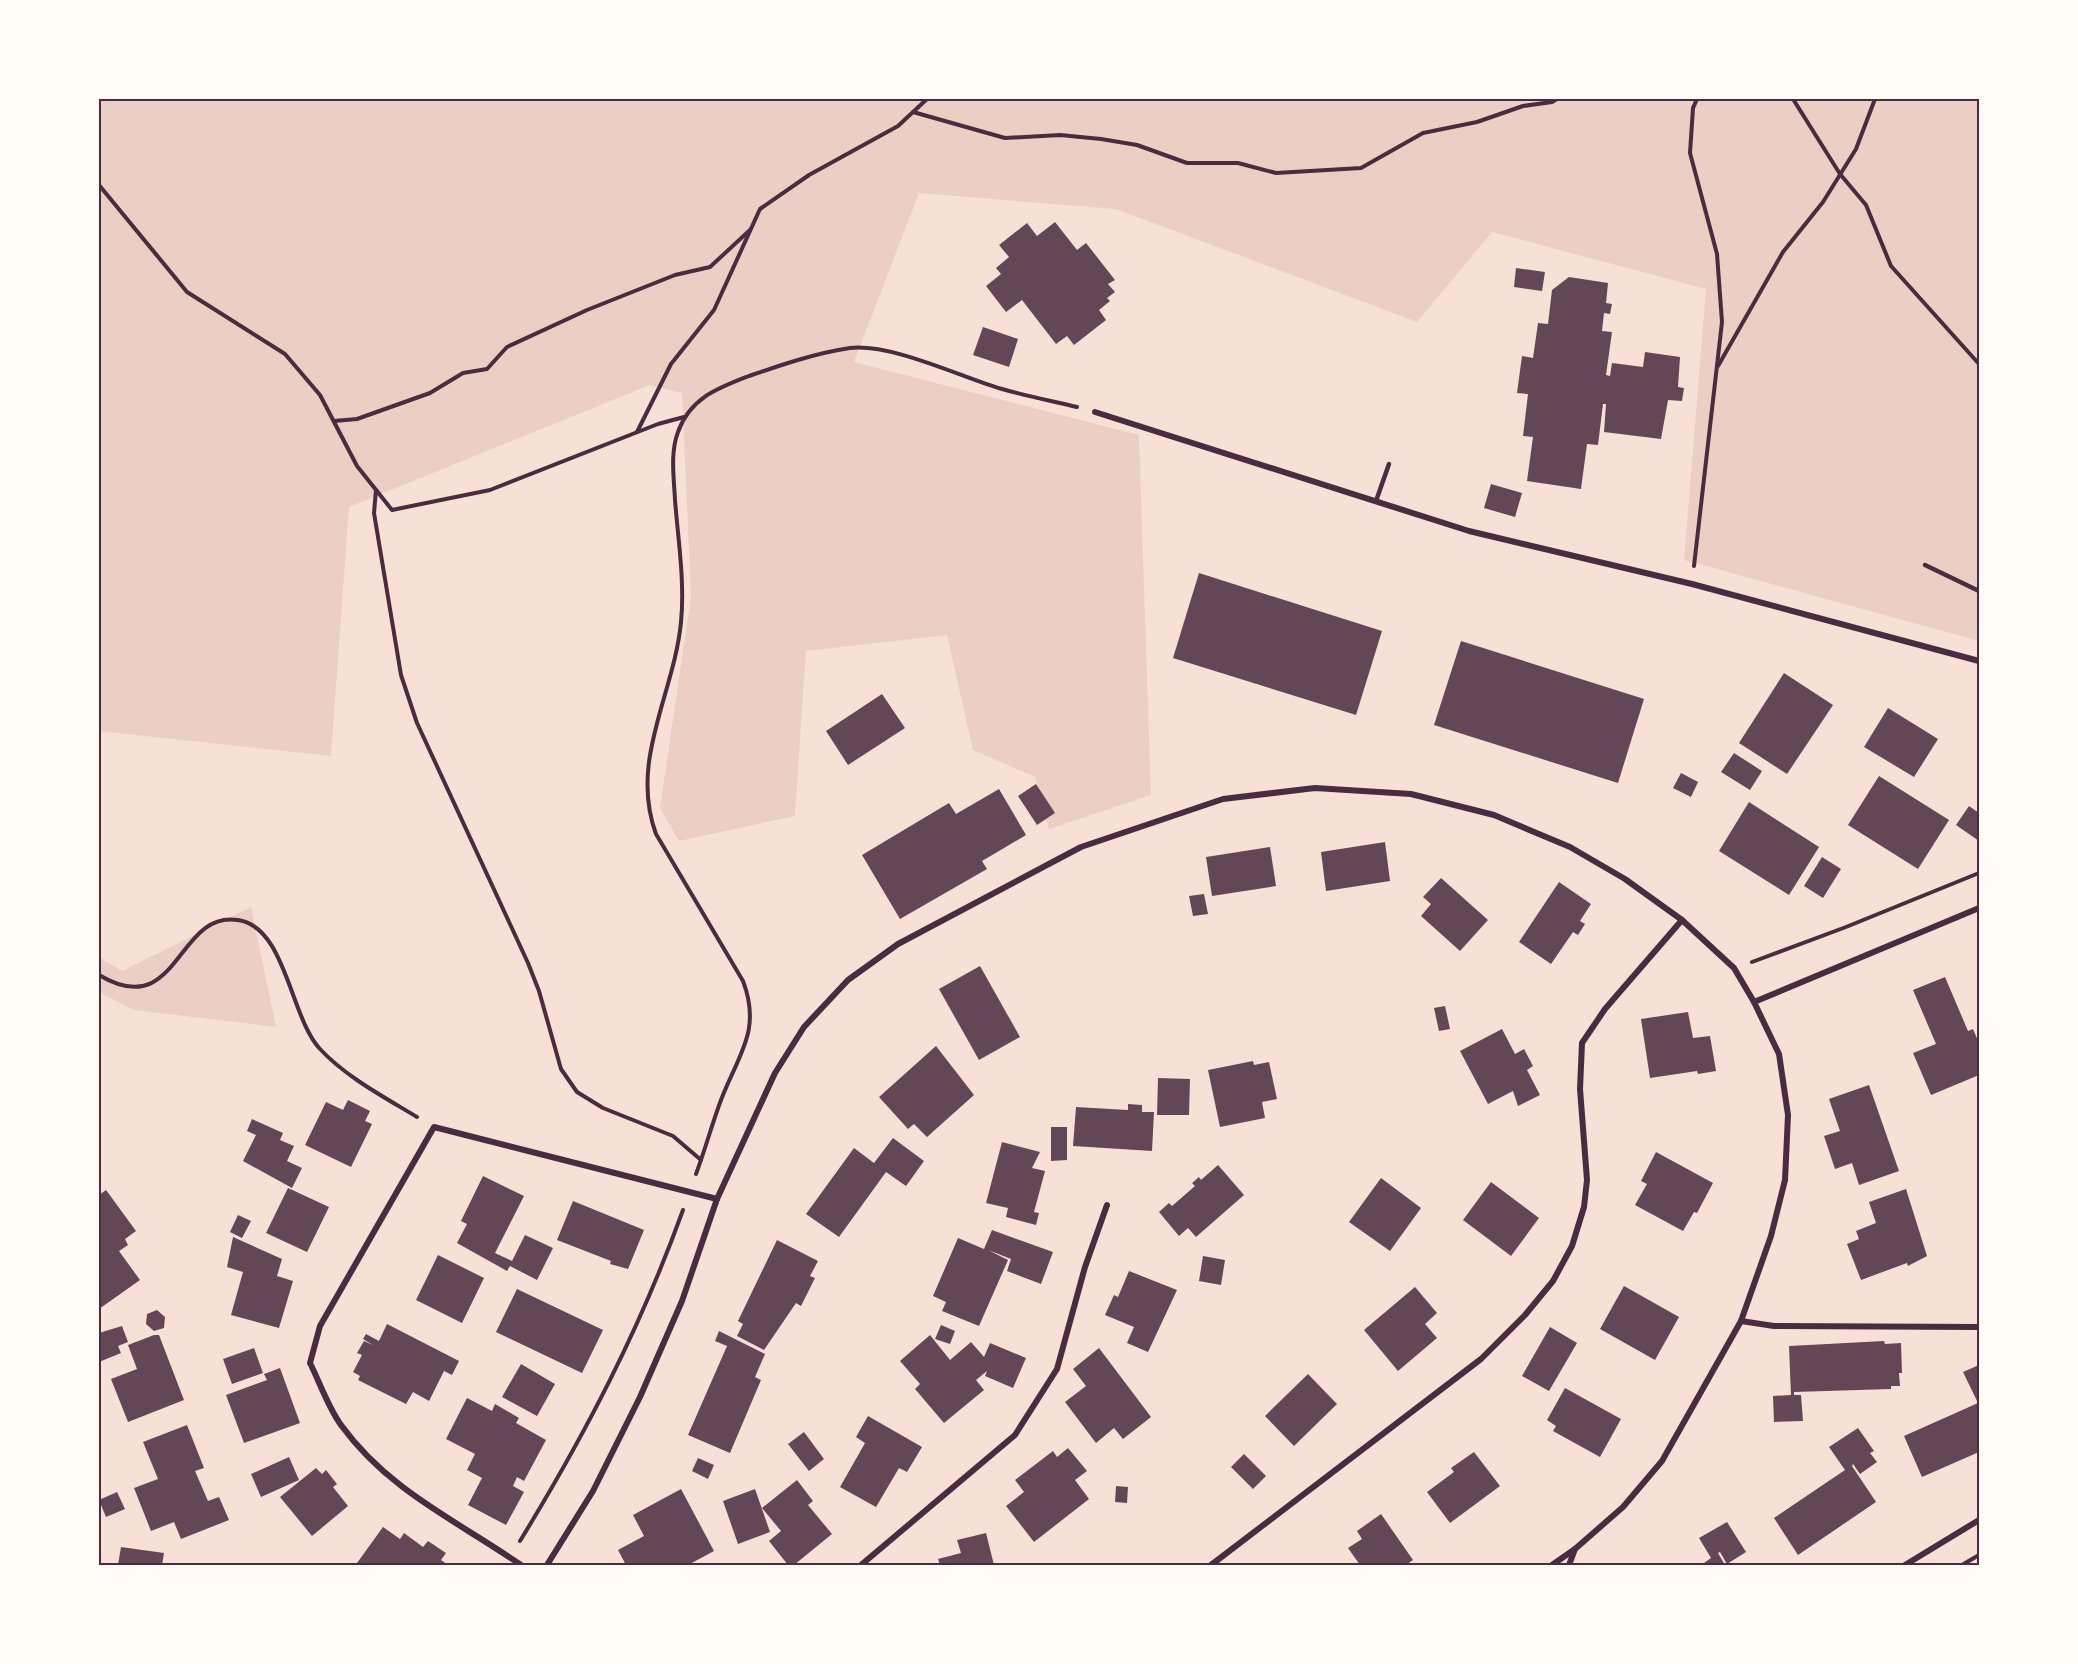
<svg xmlns="http://www.w3.org/2000/svg" width="2078" height="1664" viewBox="0 0 2078 1664" font-family="'IBM Plex Serif',serif">
<style>
.green{fill:#ebcfc5}
.building{fill:#644757}
.lines{fill:none;stroke-linecap:round;stroke-linejoin:round}
.path{stroke:#4a2c40;stroke-width:4}
.service{stroke:#4a2c40;stroke-width:4.5}
.minor{stroke:#4a2c40;stroke-width:6}
.neatline{fill:none;stroke:#4a2c40;stroke-width:2}
</style>
<rect width="100%" height="100%" fill="#f7e1d7"/>
<g class="green">
<path d="M99,99H1979V641L1684,560L1706,289L1492,232L1417,322L1116,209L919,193L854,362L1139,435L1151,795L1049,829L1035,777L973,750L947,635L806,651L795,816L679,841L660,808L691,596L682,393L650,385L349,507L331,756L99,731Z"/>
<path d="M251,907L276,1027L134,1010L99,992V957L122,971Z"/>
</g>
<g class="building">
<path d="M1055,222L1077,250L1086,243L1115,280L1108,284L1115,292L1107,298L1110,301L1099,310L1106,320L1074,345L1067,336L1056,344L1022,300L1006,312L986,286L1001,274L996,268L1009,257L999,245L1027,223L1037,236Z"/>
<path d="M1516,268L1545,272L1542,291L1514,287Z"/>
<path d="M1569,277L1608,283L1606,303L1612,304L1610,314L1604,313L1602,331L1612,332L1606,375L1610,376L1612,363L1643,367L1645,352L1680,357L1678,387L1684,388L1682,401L1668,400L1661,439L1604,432L1606,404H1603L1598,445L1587,444L1581,489L1527,481L1533,437L1523,436L1528,394L1517,393L1522,356L1533,358L1538,323L1548,324L1552,290Z"/>
<path d="M983,327L1018,339L1009,367L973,355Z"/>
<path d="M1491,484L1522,493L1515,517L1484,508Z"/>
<path d="M1199,573L1382,631L1356,715L1173,658Z"/>
<path d="M1461,641L1644,699L1618,783L1434,725Z"/>
<path d="M1784,673L1833,705L1787,774L1739,743Z"/>
<path d="M882,694L905,728L848,765L826,731Z"/>
<path d="M1888,708L1938,739L1914,777L1864,747Z"/>
<path d="M1734,753L1762,771L1750,790L1721,772Z"/>
<path d="M1681,773L1698,782L1691,797L1673,788Z"/>
<path d="M1879,776L1949,820L1918,869L1848,825Z"/>
<path d="M1036,784L1055,813L1037,825L1018,796Z"/>
<path d="M999,789L1026,835L982,861L987,869L900,919L862,855L949,803L956,814Z"/>
<path d="M1749,802L1819,847L1789,895L1719,851Z"/>
<path d="M1969,806L1979,813V841L1956,825Z"/>
<path d="M1385,842L1390,881L1326,891L1321,852Z"/>
<path d="M1270,847L1276,886L1212,896L1206,857Z"/>
<path d="M1822,857L1841,869L1823,898L1804,886Z"/>
<path d="M1441,878L1488,920L1460,951L1421,916L1431,904L1423,897Z"/>
<path d="M1559,882L1591,904L1580,921L1585,924L1578,935L1573,932L1551,964L1519,942Z"/>
<path d="M1204,894L1208,914L1193,916L1189,896Z"/>
<path d="M980,966L1020,1037L979,1060L939,989Z"/>
<path d="M1945,977L1968,1031L1973,1029L1979,1043V1075L1931,1095L1913,1053L1936,1044L1913,990Z"/>
<path d="M1445,1006L1450,1029L1439,1031L1434,1008Z"/>
<path d="M1688,1012L1693,1038L1710,1036L1716,1071L1698,1074L1697,1071L1650,1078L1641,1019Z"/>
<path d="M1502,1029L1515,1054L1524,1049L1533,1066L1527,1070L1540,1095L1518,1106L1513,1091L1488,1104L1460,1051Z"/>
<path d="M936,1046L974,1095L927,1137L914,1124L908,1129L879,1097Z"/>
<path d="M1253,1061L1254,1065L1269,1062L1277,1099L1262,1102L1265,1118L1220,1127L1208,1070Z"/>
<path d="M1158,1078L1190,1079L1189,1115H1157Z"/>
<path d="M1869,1085L1899,1171L1859,1185L1852,1163L1835,1169L1824,1136L1840,1131L1829,1099Z"/>
<path d="M348,1100L370,1111L365,1121L372,1124L351,1167L305,1145L326,1102L343,1110Z"/>
<path d="M1128,1104L1142,1105V1112H1154L1152,1151L1073,1146L1076,1107L1128,1110Z"/>
<path d="M252,1119L283,1133L280,1140L294,1146L287,1161L302,1168L292,1188L243,1161L256,1135L247,1131Z"/>
<path d="M1051,1127H1067V1160L1051,1161Z"/>
<path d="M893,1138L924,1161L906,1186L886,1172L839,1237L806,1214L854,1148L874,1163Z"/>
<path d="M1002,1142L1040,1152L1032,1168L1045,1171L1034,1212L1039,1213L1036,1225L1006,1217L1008,1208L986,1203Z"/>
<path d="M1656,1152L1713,1183L1697,1213L1694,1212L1683,1231L1635,1205L1647,1184L1641,1181Z"/>
<path d="M1218,1165L1244,1195L1196,1237L1188,1228L1179,1236L1159,1212L1169,1203L1172,1206L1195,1186L1192,1183L1199,1177L1201,1180Z"/>
<path d="M483,1176L524,1196L495,1253L512,1261L525,1235L553,1248L537,1280L510,1266L507,1271L457,1243L467,1224L461,1221Z"/>
<path d="M1381,1178L1421,1208L1390,1251L1349,1222Z"/>
<path d="M1491,1182L1539,1218L1511,1256L1463,1220Z"/>
<path d="M288,1188L329,1207L307,1252L266,1233Z"/>
<path d="M1906,1189L1927,1256L1908,1266L1907,1263L1861,1280L1847,1244L1859,1239L1856,1231L1876,1223L1869,1202Z"/>
<path d="M106,1190L136,1231L125,1239L128,1245L119,1251L140,1280L99,1309V1195Z"/>
<path d="M573,1201L644,1230L628,1269L610,1264L611,1261L557,1240Z"/>
<path d="M238,1215L251,1221L242,1238L230,1232Z"/>
<path d="M992,1230L1053,1252L1041,1284L1007,1271L1011,1259L988,1250L1008,1260L979,1326L942,1311L946,1302L933,1296L958,1238L984,1249Z"/>
<path d="M233,1237L282,1259L277,1276L293,1281L279,1328L231,1315L243,1272L227,1267Z"/>
<path d="M777,1240L818,1261L810,1276L815,1278L801,1306L796,1303L764,1350L737,1336L743,1324L738,1321Z"/>
<path d="M438,1255L484,1278L462,1323L416,1300Z"/>
<path d="M1203,1256L1225,1260L1221,1285L1199,1281Z"/>
<path d="M1129,1271L1177,1290L1148,1352L1127,1343L1134,1327L1105,1315L1114,1295L1118,1297Z"/>
<path d="M1624,1286L1679,1317L1655,1360L1600,1329Z"/>
<path d="M1415,1287L1437,1313L1425,1324L1437,1338L1398,1371L1364,1330Z"/>
<path d="M517,1289L603,1330L582,1373L496,1332Z"/>
<path d="M157,1310L165,1317L164,1328L154,1331L146,1324L147,1314Z"/>
<path d="M387,1324L459,1361L452,1375L444,1371L429,1401L413,1392L406,1404L358,1380L360,1376L353,1372L362,1355L357,1353L364,1341L373,1345L363,1339L366,1334L379,1341Z"/>
<path d="M941,1325L955,1331L950,1344L935,1339Z"/>
<path d="M122,1326L128,1342L118,1346L121,1353L99,1362V1333Z"/>
<path d="M1550,1327L1577,1343L1549,1391L1522,1376Z"/>
<path d="M719,1331L765,1354L755,1377L761,1380L730,1453L688,1435L727,1346L715,1341Z"/>
<path d="M154,1335H159L184,1400L128,1422L111,1379L137,1369L128,1345Z"/>
<path d="M930,1335L950,1360L971,1342L984,1357L990,1343L1026,1358L1013,1388L985,1376L987,1371L976,1380L984,1390L944,1423L915,1389L920,1384L900,1361Z"/>
<path d="M1884,1341L1885,1344L1901,1343L1902,1373H1899L1900,1386H1891V1389L1794,1392V1395H1801L1803,1421L1774,1422L1773,1396L1791,1395L1789,1346Z"/>
<path d="M254,1348L263,1373L232,1384L223,1359Z"/>
<path d="M1099,1348L1151,1417L1123,1439L1114,1428L1096,1443L1065,1402L1086,1386L1073,1369Z"/>
<path d="M521,1364L555,1384L537,1416L502,1397Z"/>
<path d="M1979,1365V1452L1922,1477L1904,1436L1978,1403L1963,1372Z"/>
<path d="M280,1368L300,1423L244,1443L226,1395L267,1380L264,1374Z"/>
<path d="M1308,1374L1337,1404L1294,1446L1265,1416Z"/>
<path d="M1565,1388L1621,1419L1600,1457L1553,1431L1556,1426L1547,1420Z"/>
<path d="M467,1398L492,1411L495,1404L519,1418L516,1423L546,1440L524,1481L517,1477L513,1486L524,1492L506,1525L468,1505L482,1478L467,1470L475,1454L446,1439Z"/>
<path d="M868,1416L922,1447L907,1472L899,1468L876,1507L840,1487L865,1443L856,1437Z"/>
<path d="M187,1425L204,1468L195,1471L208,1501L219,1497L229,1520L181,1539L174,1522L151,1531L134,1488L158,1479L143,1442Z"/>
<path d="M1858,1428L1874,1451L1870,1453L1877,1462L1860,1474L1853,1464L1852,1466L1876,1502L1798,1555L1774,1518L1845,1470L1829,1447Z"/>
<path d="M804,1432L824,1459L809,1471L788,1444Z"/>
<path d="M1068,1448L1087,1471L1075,1480L1089,1499L1034,1542L1006,1506L1024,1492L1015,1480L1053,1451L1057,1457Z"/>
<path d="M1474,1452L1500,1486L1450,1523L1427,1492L1454,1472L1451,1468Z"/>
<path d="M1244,1454L1266,1476L1253,1489L1231,1467Z"/>
<path d="M289,1457L299,1480L261,1497L251,1474Z"/>
<path d="M698,1458L714,1465L708,1479L692,1471Z"/>
<path d="M316,1468L322,1474L326,1470L337,1484L333,1487L348,1506L312,1536L280,1497Z"/>
<path d="M797,1480L813,1501L808,1505L832,1534L794,1565H788L769,1541L781,1531L762,1508Z"/>
<path d="M1116,1486L1128,1487L1127,1503L1115,1502Z"/>
<path d="M681,1489L714,1551L688,1565H626L618,1550L644,1536L633,1515Z"/>
<path d="M755,1489L770,1532L738,1544L723,1501Z"/>
<path d="M117,1492L125,1509L106,1517L99,1500Z"/>
<path d="M1381,1514L1413,1560L1406,1565H1360L1348,1548L1362,1539L1357,1531Z"/>
<path d="M1727,1522L1746,1552L1727,1564L1720,1552L1718,1553L1725,1565H1701L1711,1558L1699,1538Z"/>
<path d="M383,1527L400,1539L404,1533L423,1547L428,1541L446,1553L441,1560L448,1565H359L357,1563Z"/>
<path d="M986,1533L994,1565H940L938,1559L961,1553L957,1540Z"/>
<path d="M121,1547L164,1553L162,1565H118Z"/>
</g>
<g class="lines">
<g class="path">
<path d="M1793,99L1840,174L1866,205L1891,266L1979,364"/>
<path d="M913,112L1005,138L1060,135L1101,139L1137,145L1187,163H1238L1276,173L1361,168L1423,133L1477,122L1523,106L1552,102L1557,99"/>
<path d="M99,185L187,292L285,354L320,395L357,466L392,510L490,490L658,424L684,417"/>
<path d="M1718,366L1783,252L1823,202L1856,149L1875,99"/>
<path d="M334,421L357,419L430,393L463,373L487,369L507,347L587,310L675,275L710,267L750,230"/>
<path d="M637,432L671,364L714,310L760,209L809,175L898,126L927,99"/>
<path d="M376,490L374,513L401,675L417,723L528,963L539,991L561,1069L577,1092L603,1108L673,1136L701,1160"/>
<path d="M1694,566L1722,322L1717,254L1690,153L1693,108L1697,99"/>
<path d="M1752,962L1846,927L1979,873"/>
<path d="M99,975C179,1023 176,910 238,920C286,927 290,1017 320,1049C346,1077 384,1097 417,1117"/>
<path d="M696,1174C705,1150 712,1124 721,1100C738,1055 762,1031 743,981L656,834C629,760 674,695 681,622C685,582 678,539 675,500C674,478 670,453 678,432C690,398 718,388 749,376C781,365 816,353 850,348C891,343 961,377 1002,389C1027,396 1052,401 1077,407"/>
<path d="M520,1541C586,1433 640,1329 683,1210"/>
<path d="M1962,1565L1979,1555"/>
</g>
<g class="service">
<path d="M1376,501L1389,464"/>
<path d="M1925,565L1979,591"/>
</g>
<g class="minor">
<path d="M1095,412L1469,531L1692,584L1979,661"/>
<path d="M1754,1002L1979,908"/>
<path d="M1741,1321L1774,1326L1979,1327"/>
<path d="M521,1565C456,1520 389,1491 341,1425C328,1407 320,1383 310,1363L320,1326L434,1127L717,1199"/>
<path d="M547,1565L593,1491L640,1397L682,1301L717,1199L775,1073L804,1027L848,980L898,944L1081,847L1223,799L1315,788L1411,794L1494,815L1570,847L1625,879L1682,920L1734,968L1754,1002L1779,1054L1788,1115L1785,1180L1771,1236L1741,1321L1662,1461L1623,1507L1575,1549L1552,1565"/>
<path d="M861,1565L1015,1435L1057,1369L1085,1267L1107,1205"/>
<path d="M1211,1565L1481,1359L1525,1315L1553,1281L1572,1246L1584,1207L1587,1180L1580,1089L1582,1043L1605,1009L1682,920"/>
<path d="M1569,1565L1575,1549"/>
<path d="M1905,1565L1979,1520"/>
</g>
</g>
<rect width="2078" height="1664" fill="none" stroke="#fffaf5" stroke-width="201"/>
<rect x="100" y="100" width="1878" height="1464" class="neatline"/>
</svg>
